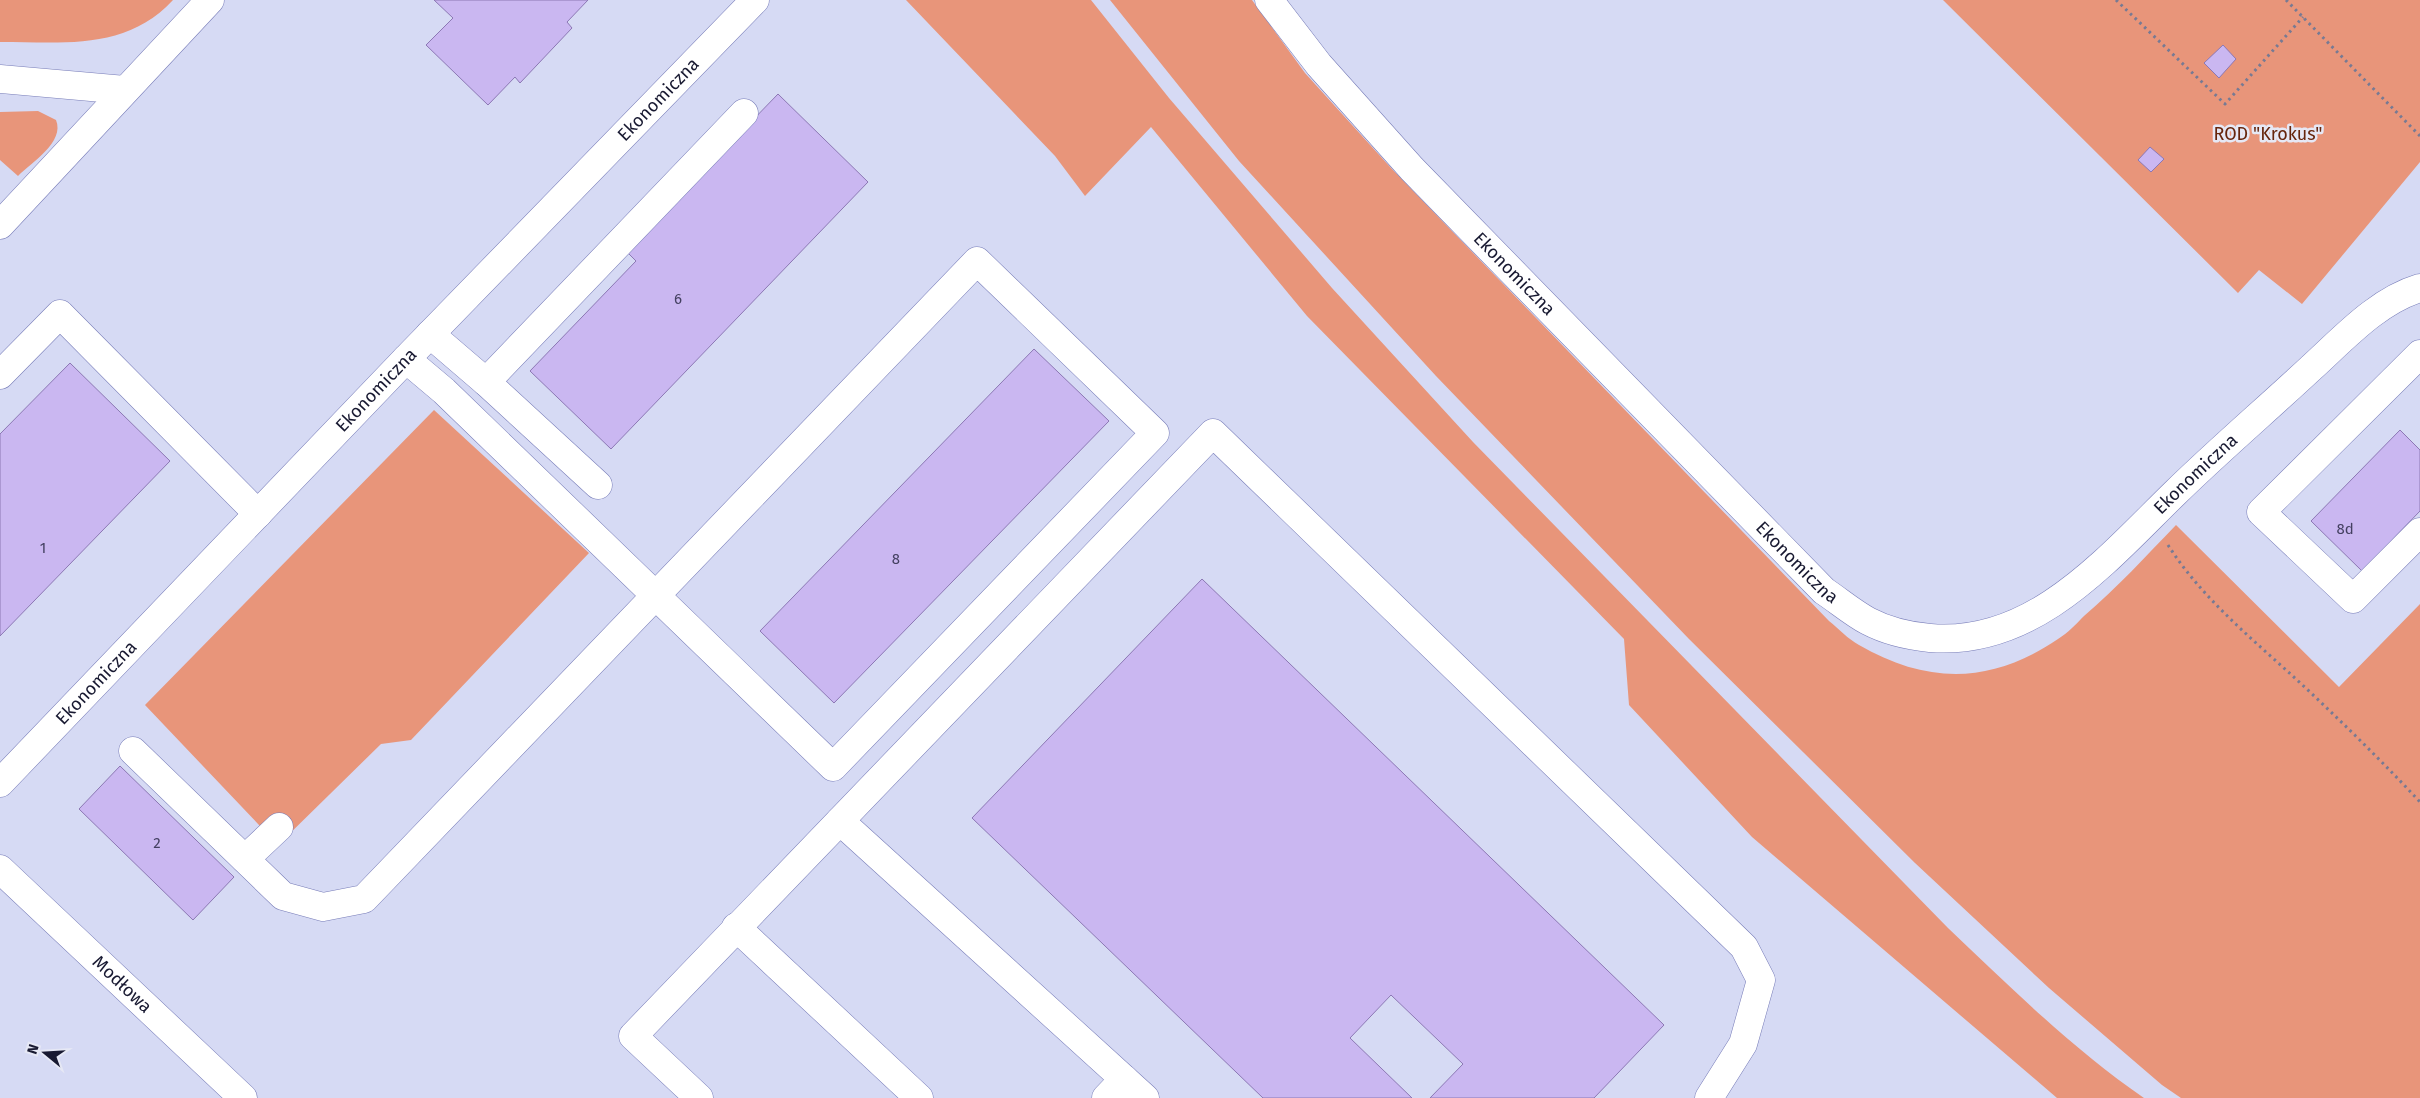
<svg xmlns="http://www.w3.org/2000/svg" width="2420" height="1098" viewBox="0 0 2420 1098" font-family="'Fira Sans',sans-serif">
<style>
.green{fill:#e8957a}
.building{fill:#cab7f1;stroke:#8c78b4}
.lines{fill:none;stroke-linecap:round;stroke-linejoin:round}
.minor-casing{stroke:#777cb8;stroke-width:29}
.path{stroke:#777a93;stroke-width:3;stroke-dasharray:2.5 4;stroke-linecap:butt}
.minor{stroke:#fff;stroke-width:28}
.labels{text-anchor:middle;stroke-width:5;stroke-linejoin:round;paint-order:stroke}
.number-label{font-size:15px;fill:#444061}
.street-label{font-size:18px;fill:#181931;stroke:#e6e8f5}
.park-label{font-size:18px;fill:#66250c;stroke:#e6e8f5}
</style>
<rect width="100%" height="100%" fill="#d6daf4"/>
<g class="green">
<path d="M0,0H173C126,51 63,42 0,42Z"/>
<path d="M906,0H1091L1169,98L1332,288L1473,442L1948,928C2010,987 2073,1049 2144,1098H2057L1752,837L1629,705L1624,639L1307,316L1151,127L1085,196L1055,156Z"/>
<path d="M1110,0H1252L1305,73L1391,168L1829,621C1839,629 1848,639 1859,645C1928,685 1992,684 2058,639C2068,633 2076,624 2084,616C2117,588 2146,556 2176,525L2339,687L2420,604V1098H2181L2162,1085L2049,988L1915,863L1689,639L1436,376L1239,161Z"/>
<path d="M1943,0H2420V162L2302,304L2259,270L2238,293Z"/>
<path d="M38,111L56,120C65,142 32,162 18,176L0,160V112Z"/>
<path d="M434,410L589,553L411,740L381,744L278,845L145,705Z"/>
</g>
<g class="building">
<path d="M434,0H588L567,22L572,28L520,83L515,77L488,105L426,45L453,18Z"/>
<path d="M2223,45L2236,59L2219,78L2204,63Z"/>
<path d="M778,94L868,182L611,449L530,371L636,261L626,251Z"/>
<path d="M2150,147L2164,159L2151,172L2138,160Z"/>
<path d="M1034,349L1109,421L834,703L760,631Z"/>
<path d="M70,363L170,461L0,636V434Z"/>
<path d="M2400,430L2420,450V511L2362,571L2311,521Z"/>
<path d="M1202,579L1664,1025L1594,1098H1430L1463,1064L1391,995L1350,1038L1412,1098H1263L972,818Z"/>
<path d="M120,766L234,877L193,920L79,809Z"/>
</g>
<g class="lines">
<g class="minor-casing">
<g id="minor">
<path id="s1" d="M1269,0L1319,65L1412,169L1824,591C1839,601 1853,613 1868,621C1887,631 1909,636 1930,638C2034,647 2107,559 2175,493C2219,450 2266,410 2311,368C2344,338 2377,301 2420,288"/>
<path d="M0,79L125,90"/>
<path d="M0,225L210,0"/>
<path d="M430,334L486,382L598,485"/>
<path d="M2420,354L2261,512L2353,599L2420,532"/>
<path d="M0,375L60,314L258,514"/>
<path d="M486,382L744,113"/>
<path d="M133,751L283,896L323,907L364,899L977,261L1155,433L833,767L444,391L406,359"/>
<path id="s2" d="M0,783L406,359L755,0"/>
<path d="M840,821L1145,1098"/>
<path d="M245,859L279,827"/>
<path id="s3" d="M0,869L243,1098"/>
<path d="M736,927L919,1098"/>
<path d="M699,1098L633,1036L1213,433L1744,947L1761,980L1743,1044L1709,1098"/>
<path d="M1106,1098L1124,1079"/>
</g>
</g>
<g class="path">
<path d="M2116,0L2225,104L2303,17"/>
<path d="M2286,0L2420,136"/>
<path d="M2168,545C2201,597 2251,638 2296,679C2339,719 2380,759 2420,802"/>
</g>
<use href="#minor" class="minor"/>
</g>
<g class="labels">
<g class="number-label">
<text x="678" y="304">6</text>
<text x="2345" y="534">8d</text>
<text x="43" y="553">1</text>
<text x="896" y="564">8</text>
<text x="157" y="848">2</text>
</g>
<g class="street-label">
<text dy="6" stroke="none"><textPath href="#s2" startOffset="949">Ekonomiczna</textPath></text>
<text dy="6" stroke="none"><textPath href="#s1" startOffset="368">Ekonomiczna</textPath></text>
<text dy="6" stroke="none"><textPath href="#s2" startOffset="544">Ekonomiczna</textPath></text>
<text dy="6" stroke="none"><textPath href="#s1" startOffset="1252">Ekonomiczna</textPath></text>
<text dy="6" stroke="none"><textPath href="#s1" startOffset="772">Ekonomiczna</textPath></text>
<text dy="6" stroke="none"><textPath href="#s2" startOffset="139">Ekonomiczna</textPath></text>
<text dy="6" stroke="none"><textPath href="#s3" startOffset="168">Modłowa</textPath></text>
</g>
<g class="park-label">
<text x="2268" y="140">ROD "Krokus"</text>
</g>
</g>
<g transform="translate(45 1053) rotate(288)" stroke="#e6e8f5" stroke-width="4" paint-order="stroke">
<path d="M0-4L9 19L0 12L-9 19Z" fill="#181931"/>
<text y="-8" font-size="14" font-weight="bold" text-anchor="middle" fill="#181931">N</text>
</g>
</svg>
